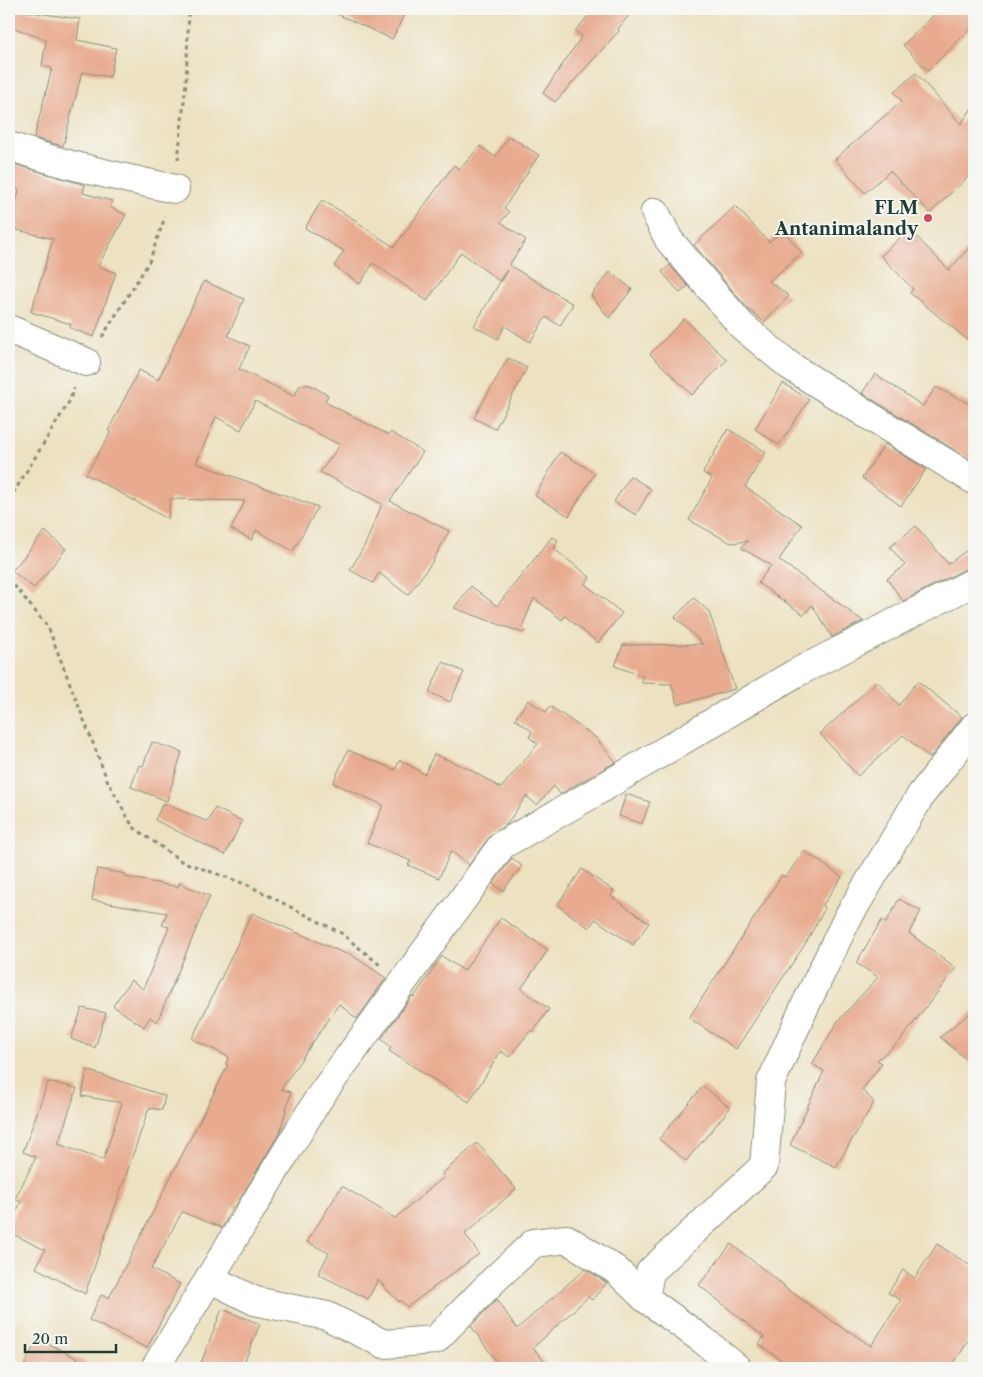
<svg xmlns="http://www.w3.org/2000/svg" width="983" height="1377" viewBox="0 0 983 1377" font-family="'Libre Caslon Text',serif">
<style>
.building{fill:#e8ab8f}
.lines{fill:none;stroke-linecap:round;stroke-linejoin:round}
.street-casing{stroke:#868f7a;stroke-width:30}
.path{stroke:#868f7a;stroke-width:3;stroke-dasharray:4 4;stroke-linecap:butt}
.street{stroke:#fff;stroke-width:28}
.poi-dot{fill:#d1495b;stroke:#f6f6f2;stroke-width:2}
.labels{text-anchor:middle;stroke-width:4;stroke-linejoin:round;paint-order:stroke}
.poi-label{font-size:18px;font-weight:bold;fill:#1f3d34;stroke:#f6f6f2;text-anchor:end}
</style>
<rect width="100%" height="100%" fill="#f6f6f2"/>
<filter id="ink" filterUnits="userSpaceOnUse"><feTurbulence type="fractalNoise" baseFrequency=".02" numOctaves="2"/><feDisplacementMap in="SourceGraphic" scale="10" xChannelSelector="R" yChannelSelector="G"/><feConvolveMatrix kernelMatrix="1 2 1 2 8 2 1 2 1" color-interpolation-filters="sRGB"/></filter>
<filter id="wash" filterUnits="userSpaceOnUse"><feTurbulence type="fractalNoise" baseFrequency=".0096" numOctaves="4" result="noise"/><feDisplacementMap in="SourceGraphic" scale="20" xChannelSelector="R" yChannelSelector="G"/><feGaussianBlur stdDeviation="1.12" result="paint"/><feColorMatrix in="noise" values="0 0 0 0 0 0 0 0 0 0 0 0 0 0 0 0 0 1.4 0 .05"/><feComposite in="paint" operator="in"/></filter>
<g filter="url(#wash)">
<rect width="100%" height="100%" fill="#ece1c0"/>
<g id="blocks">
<g class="building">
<path d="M9,9L80,19L77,40L116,48L110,77L82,72L63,146L34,138L52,68L42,66L46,40L9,26Z"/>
<path d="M326,9H407L392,39Z"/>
<path d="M594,9H634L618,29L619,31L555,102L543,93L582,36L575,31Z"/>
<path d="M940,9H974V25L928,71L903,45Z"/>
<path d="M916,73L961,124L974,105V171L930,213L890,171L865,193L835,159L902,101L894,92Z"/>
<path d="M509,136L539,155L504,208L509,212L501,222L526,240L509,265L573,304L560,326L546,317L530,342L505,326L498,339L474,326L507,270L499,281L461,252L427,301L373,263L360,284L334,266L344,251L305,228L322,200L357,221V223L394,247L454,165L460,169L480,146L495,157Z"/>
<path d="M14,164L85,185L83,193L112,201L110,207L126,215L98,266L116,273L94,337L70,328L71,324L31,312L53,239L10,228L19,190L9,187Z"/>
<path d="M735,206L769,242L783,230L802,253L769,281L789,296L764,322L749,310L694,245Z"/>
<path d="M909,229L949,270L974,242V345L910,293L913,289L881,256Z"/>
<path d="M670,265L688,286L680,293L662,272Z"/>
<path d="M610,272L632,289L609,318L591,295Z"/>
<path d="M204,281L244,299L228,336L250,346L239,369L294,396L300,385H310L328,395L325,402L389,435L391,432L423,452L390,501L449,531L433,561L408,595L379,573L373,583L350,570L365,545L382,504L320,472L340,445L255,401L241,430L216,417L196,463L318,507L293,551L256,530L252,540L231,529L245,501L170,499L168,519L86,474L111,432L108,431L139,370L158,380Z"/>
<path d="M684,319L727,360L692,395L650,354Z"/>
<path d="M508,358L527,368L495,429L474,418Z"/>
<path d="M875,374L923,406L936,387L974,406V462L862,393Z"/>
<path d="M783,383L809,400L779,445L755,429Z"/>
<path d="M728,429L766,452L745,487L802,525L779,560L863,621L832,637L812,605L804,615L758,583L771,565L741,548L748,541L731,543L689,520L712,478L703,473Z"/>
<path d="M885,444L926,469L901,506L862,478Z"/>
<path d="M560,452L595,473L569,516L535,496Z"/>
<path d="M630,476L651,489L636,515L614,502Z"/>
<path d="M916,526L948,564L974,545V566L967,568L903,601L887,579L905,565L890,547Z"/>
<path d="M45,531L66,549L34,588L12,571Z"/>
<path d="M552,537L558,540L554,549L590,577L585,584L622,613L598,643L565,616L562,620L534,598L522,627L525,630L523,633L454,608L471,586L497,606Z"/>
<path d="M694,598L709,612L735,689L677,705L672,684L642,683V676L615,666L623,645L703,644L675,617Z"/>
<path d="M443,662L464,672L450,702L429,692Z"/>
<path d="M877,681L899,705L918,681L962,717L930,758L903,735L858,776L820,734Z"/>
<path d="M528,700L546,712L550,706L595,737L616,762L560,794L554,786L537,805L526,796L507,824L490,836L469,865L451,851L439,878L408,865L411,861L367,843L383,805L333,783L348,750L395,770L400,760L425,774L434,754L469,769L501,788L538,744L529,737L532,731L515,719Z"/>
<path d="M152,742L182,752L167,801L131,787L139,765L143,766Z"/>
<path d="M626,794L650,802L642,824L619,816Z"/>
<path d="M163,803L208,822L215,808L242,821L225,855L155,820Z"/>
<path d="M804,851L842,877L822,906L825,908L807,941L736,1049L689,1018L782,875L786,877Z"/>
<path d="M512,858L522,866L503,891L493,884Z"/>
<path d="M97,869L126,874L125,877L178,887L179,883L210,896L157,1022L150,1017L144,1027L113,1006L131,980L143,989L169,927L162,925L167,913L92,900Z"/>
<path d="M582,869L614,891L611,896L649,923L633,945L595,919L589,928L557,905Z"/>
<path d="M899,899L921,911L909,933L956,968L899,1042L877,1060L882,1063L862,1090L874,1102L836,1167L790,1145L824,1071L812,1064L838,1021L878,977L856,963L882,920L886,923Z"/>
<path d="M252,913L346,954L347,952L386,978L357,1019L339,1004L281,1089L291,1092L280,1132L235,1207L233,1206L222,1228L182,1212L151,1269L180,1284L147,1348L89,1320L101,1295L109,1298L228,1065L226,1064L229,1057L192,1039Z"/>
<path d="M501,918L548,950L521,989L549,1009L533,1032L531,1030L509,1057L501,1051L469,1102L389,1051L391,1047L381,1039L412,996L414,997L442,956L464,971Z"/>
<path d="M82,1008L106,1013L95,1048L71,1039Z"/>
<path d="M974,1010V1066L940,1037Z"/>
<path d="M87,1070L165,1096L162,1110L149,1108L85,1294L36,1268L45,1250L9,1232V1225L21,1202L15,1199L36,1157L23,1152L48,1082L77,1088L58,1144L103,1160L122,1103L82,1096Z"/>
<path d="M703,1086L730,1108L686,1161L659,1139Z"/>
<path d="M477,1143L516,1189L465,1234L479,1254L407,1307L400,1300L399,1302L378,1280L368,1299L318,1274L329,1253L307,1242L342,1186L395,1218L444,1177L442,1174Z"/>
<path d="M731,1244L785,1286L784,1287L848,1332L849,1331L871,1346L901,1300L888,1293L903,1270L915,1278L937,1244L974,1268V1332L951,1368H792L759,1344L764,1337L699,1285Z"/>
<path d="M585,1269L607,1283L592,1300L588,1297L533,1348L550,1368H501L471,1326L497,1299L517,1329Z"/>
<path d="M222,1309L260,1324L242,1368H199Z"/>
<path d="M38,1338L96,1368H23Z"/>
</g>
</g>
</g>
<g filter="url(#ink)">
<use href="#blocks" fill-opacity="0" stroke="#868f7a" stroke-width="1"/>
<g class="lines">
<g class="street-casing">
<g id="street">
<path d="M9,146C63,165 119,177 175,189"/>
<path d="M655,212L669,240L742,326L790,366L879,422L974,480"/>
<path d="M9,329L86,362"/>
<path d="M209,1278L255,1301L327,1316L384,1344L435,1340L496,1278L534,1243L567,1239L616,1270L645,1298"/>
<path d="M155,1368L319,1098L502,845L587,797L794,674L974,582"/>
<path d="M737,1368L703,1340L645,1298L650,1272L764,1166L771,1082L805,1006L847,919L921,795L974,727"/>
</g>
</g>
<g class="path">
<path d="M178,160L186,82L189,9"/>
<path d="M102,337L149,262L165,217"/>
<path d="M9,500L69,402L74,388"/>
<path d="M9,579L48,627L108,782L133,827L181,861L248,885L341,933L380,965"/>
</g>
<use href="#street" class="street"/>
</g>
</g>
<circle class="poi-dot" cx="928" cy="218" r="5"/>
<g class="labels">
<g class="poi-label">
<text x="918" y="214">FLM<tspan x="918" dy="21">Antanimalandy</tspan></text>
</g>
</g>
<rect width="983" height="1377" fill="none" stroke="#f6f6f2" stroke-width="30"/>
<path d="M25 1344v8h91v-8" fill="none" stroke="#1f3d34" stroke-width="2.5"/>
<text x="32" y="1344" font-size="15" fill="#1f3d34" stroke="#f6f6f2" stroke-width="4" paint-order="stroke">20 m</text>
</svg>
